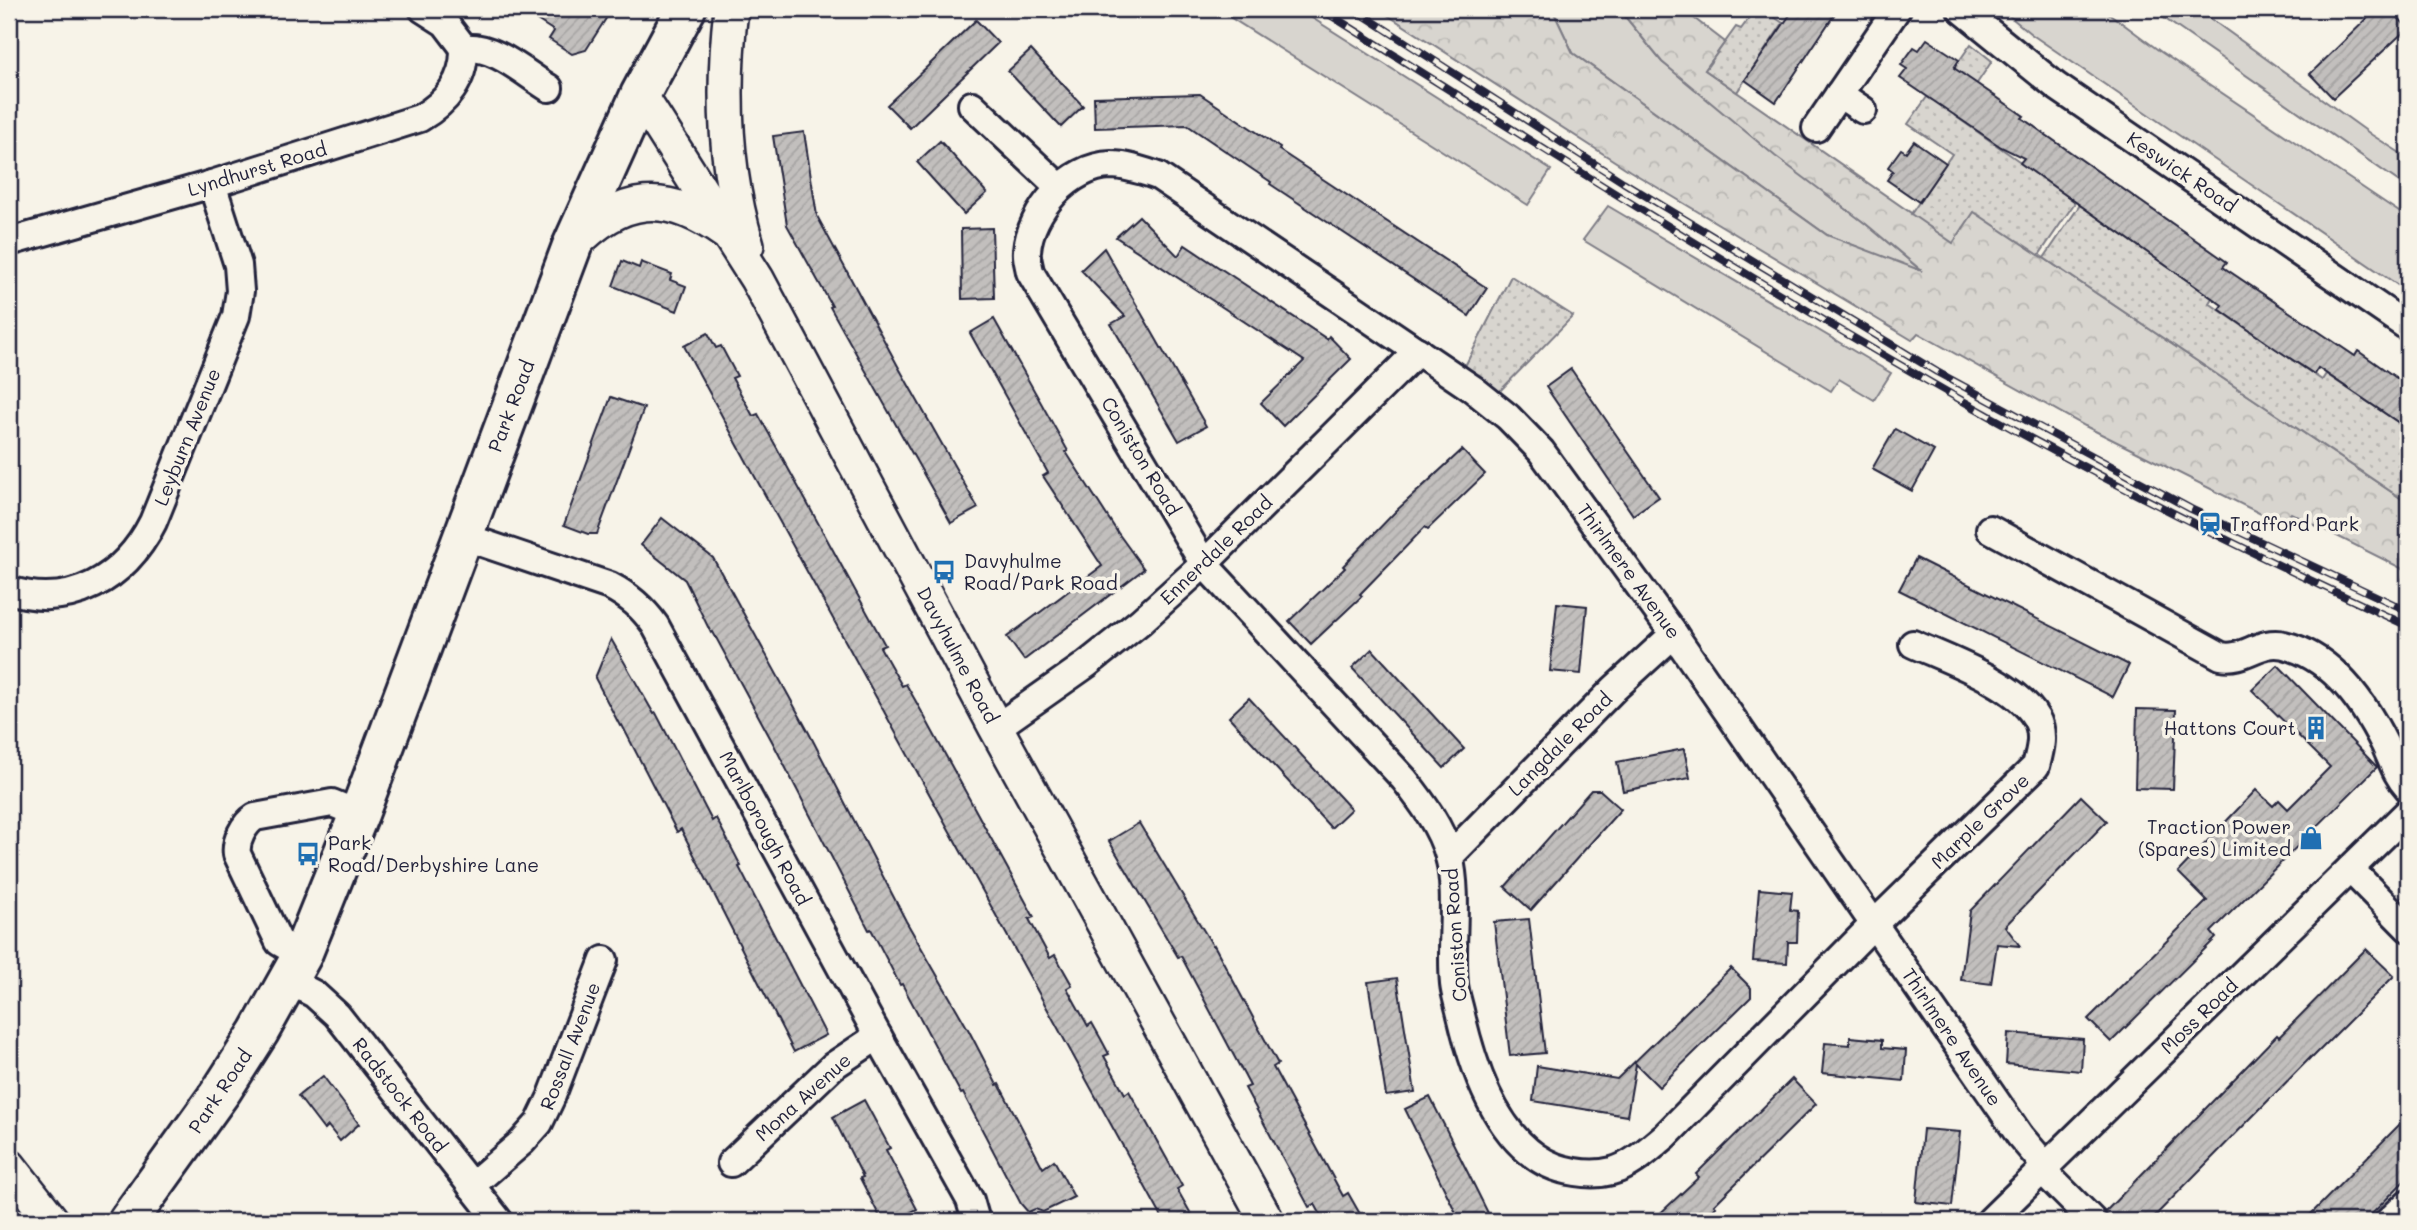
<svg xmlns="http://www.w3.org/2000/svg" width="2417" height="1230" viewBox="0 0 2417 1230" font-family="Mali,sans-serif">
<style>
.grass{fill:#d8d5cf;stroke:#7d7c85;stroke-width:2}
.forest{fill:url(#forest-crowns);stroke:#7d7c85;stroke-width:2}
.park{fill:url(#park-dots);stroke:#7d7c85;stroke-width:2}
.building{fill:url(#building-hatch);stroke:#22223b;stroke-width:2}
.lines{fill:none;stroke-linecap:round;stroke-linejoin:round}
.minor-casing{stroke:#22223b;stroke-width:32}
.tertiary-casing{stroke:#22223b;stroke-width:38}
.primary-casing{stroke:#22223b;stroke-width:44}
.minor{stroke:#f7f3e8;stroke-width:26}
.tertiary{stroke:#f7f3e8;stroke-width:33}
.primary{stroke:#f7f3e8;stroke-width:38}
.rail-casing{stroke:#22223b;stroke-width:8}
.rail{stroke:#f7f3e8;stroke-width:5;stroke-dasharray:16;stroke-linecap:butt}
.labels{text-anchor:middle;stroke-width:7;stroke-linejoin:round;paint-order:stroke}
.street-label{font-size:19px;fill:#22223b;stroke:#f7f3e8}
.poi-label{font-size:19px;fill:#22223b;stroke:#f7f3e8;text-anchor:start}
</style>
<defs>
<pattern id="forest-crowns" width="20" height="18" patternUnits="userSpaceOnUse" patternTransform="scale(1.75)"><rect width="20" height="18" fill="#d8d5cf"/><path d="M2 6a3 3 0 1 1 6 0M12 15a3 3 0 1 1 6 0" fill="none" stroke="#b9b7b3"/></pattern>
<pattern id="park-dots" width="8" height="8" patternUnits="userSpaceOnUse" patternTransform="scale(1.75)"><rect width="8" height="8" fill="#d8d5cf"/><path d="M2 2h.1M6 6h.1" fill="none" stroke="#b9b7b3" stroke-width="1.8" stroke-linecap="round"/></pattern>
<pattern id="building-hatch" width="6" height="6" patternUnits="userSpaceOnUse" patternTransform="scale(1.75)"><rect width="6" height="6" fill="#c2bfbd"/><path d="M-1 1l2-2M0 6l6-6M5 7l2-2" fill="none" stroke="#a6a4a3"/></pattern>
</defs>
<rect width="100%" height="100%" fill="#f7f3e8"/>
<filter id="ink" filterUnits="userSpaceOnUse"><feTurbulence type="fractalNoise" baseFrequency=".0143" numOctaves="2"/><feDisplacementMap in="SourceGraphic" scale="14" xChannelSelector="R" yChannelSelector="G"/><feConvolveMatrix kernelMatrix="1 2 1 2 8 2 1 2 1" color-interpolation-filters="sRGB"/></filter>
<g filter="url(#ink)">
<g class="grass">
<path d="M1217,9H1298L1551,170L1528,205Z"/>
<path d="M1554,9H1619L1662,62L1866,224L1924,273L1827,235L1573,53L1554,13Z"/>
<path d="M2001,9H2103L2161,52L2408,218V292L2031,34Z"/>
<path d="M2151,9H2197L2372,135L2408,158V188Z"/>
<path d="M1608,206L1891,373L1874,400L1839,379L1831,391L1583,240Z"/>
</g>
<path class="forest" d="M1378,9H1554V13L1573,53L1827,235L1922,271L1866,224L1775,156L1662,62L1619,9H1682L1725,42L1705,70L1953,242L1974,211L2408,503V583L2402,580L2405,570L2291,513L2283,525L2085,426L1918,333L1912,340L1630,171Z"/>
<g class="park">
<path d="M1756,9H1762L1783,23L1737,92L1705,70L1736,27L1741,29Z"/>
<path d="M1971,44L1992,61L1955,116L2076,201L2039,255L1974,212L1953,243L1911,214L1952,154L1908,124L1927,97L1932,100Z"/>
<path d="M2080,205L2212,298L2209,303L2322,380L2326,374L2408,429V503L2044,258Z"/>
<path d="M1511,276L1573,316L1496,395L1463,370Z"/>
</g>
<g class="building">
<path d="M520,9H612L586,50L572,54L549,39L554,31Z"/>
<path d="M1794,9H1838L1776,102L1745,80Z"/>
<path d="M2377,9H2390L2408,28L2333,98L2310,74Z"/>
<path d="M976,20L998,43L910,128L887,105Z"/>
<path d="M1927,39L1959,60L1954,68L2024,116L2022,118L2227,262L2223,267L2355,356L2358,351L2408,386V429L2318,368L2314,374L2276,349L2219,309L2222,305L2020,163L2024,158L2001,147L1900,78L1907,69L1901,65L1914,47L1919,50Z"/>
<path d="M1031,50L1083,106L1061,127L1008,71Z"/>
<path d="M1200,94L1280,148L1279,150L1487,288L1469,316L1270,184L1271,182L1187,125L1095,128L1094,97Z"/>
<path d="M804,132L817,216L899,368L978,508L951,523L830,307L832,306L787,225L773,136Z"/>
<path d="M940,141L987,193L964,214L917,162Z"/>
<path d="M1914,141L1946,163L1919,202L1887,180L1893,171L1888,167L1901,149L1906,152Z"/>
<path d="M1139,216L1178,256L1185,245L1327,339L1329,336L1351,359L1283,426L1261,403L1304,361L1116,237Z"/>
<path d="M992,228L994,298L962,299L961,229Z"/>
<path d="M1104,248L1206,426L1179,441L1111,324L1125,316L1081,270Z"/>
<path d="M622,261L639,268L641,262L672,274L670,280L686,286L677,311L613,286Z"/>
<path d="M994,319L1068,451L1066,452L1118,533L1144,569L1024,660L1007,637L1102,566L1043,476L1048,473L970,333Z"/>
<path d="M708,333L716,348L721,346L737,376L732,378L753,416L758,414L777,448L885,645L880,647L902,686L906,684L923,714L1034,917L1029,919L1050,958L1055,955L1072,985L1067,988L1088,1026L1092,1023L1101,1039L1109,1054L1104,1056L1125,1094L1129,1091L1182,1186L1177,1189L1195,1221H1164L754,475L684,346Z"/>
<path d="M1571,369L1659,497L1633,515L1546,387Z"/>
<path d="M611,397L644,408L597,534H588L564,525Z"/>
<path d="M1895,429L1934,451L1912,491L1872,469Z"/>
<path d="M1462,450L1485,474L1428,529L1425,527L1360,594L1362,596L1311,644L1289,621L1345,568L1343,566L1396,511Z"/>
<path d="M662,518L713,558L809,733L906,921L968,1029L997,1085L999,1084L1043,1168L1054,1160L1074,1197L1043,1212L1035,1209L1028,1212L1021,1204L963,1093L961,1094L902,984L900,985L871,929L869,930L773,743L713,632L711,633L685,580L641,545Z"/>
<path d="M1916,558L2129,665L2113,697L1899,590Z"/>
<path d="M1557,603L1587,606L1581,674L1550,671Z"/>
<path d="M611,639L654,714L656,713L712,821L716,818L741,866L739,867L826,1035L794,1052L681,829L677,832L622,725L620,726L595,678Z"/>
<path d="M1372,649L1464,749L1444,768L1352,668Z"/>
<path d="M2278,665L2377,767L2211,932L2216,938L2111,1042L2088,1019L2207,901L2178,872L2256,790L2273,806L2279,800L2288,809L2330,767L2252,690Z"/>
<path d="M1249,698L1351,809L1331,828L1229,717Z"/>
<path d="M2137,709L2176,710L2173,789L2135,788Z"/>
<path d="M1684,749L1690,778L1623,791L1617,762Z"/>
<path d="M1591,790H1600L1621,809L1531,910L1505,887Z"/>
<path d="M2081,796L2107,821L2005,926L2020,946L1997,944L1991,984L1961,980L1970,911Z"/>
<path d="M1139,823L1213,946L1214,945L1278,1064L1273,1067L1343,1196L1348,1193L1364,1221H1324L1315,1204L1309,1207L1245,1088L1250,1086L1181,956L1178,957L1109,841Z"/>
<path d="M1759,889L1792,892L1790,910L1798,911L1797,942H1788L1787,963L1753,961Z"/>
<path d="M1529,919L1545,1053L1510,1056L1494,922Z"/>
<path d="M2366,949L2394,976L2313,1057L2312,1056L2150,1221H2108L2105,1212L2277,1035L2279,1037Z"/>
<path d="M1731,968L1751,988V997L1659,1087L1636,1064L1627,1116L1533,1101L1537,1066L1617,1079Z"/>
<path d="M1397,978L1415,1092L1386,1096L1368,982Z"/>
<path d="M2008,1033L2083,1039L2081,1071L2006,1064Z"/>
<path d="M1850,1037L1882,1040V1048L1906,1050L1904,1081L1822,1073L1825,1043L1850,1045Z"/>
<path d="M323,1076L359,1124L340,1141L328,1126L324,1130L298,1096Z"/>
<path d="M1792,1079L1816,1104L1714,1205L1716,1207L1701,1221H1652L1699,1177L1696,1174Z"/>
<path d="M1430,1097L1492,1221H1460L1405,1109Z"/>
<path d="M864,1100L890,1148L886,1150L917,1209L895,1221H882L860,1178L863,1177L833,1117Z"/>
<path d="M2408,1116V1177L2365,1221H2304Z"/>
<path d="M1923,1129L1960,1132L1952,1206L1916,1202Z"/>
</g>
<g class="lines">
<g class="minor-casing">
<g id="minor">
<path d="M423,9L445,23L464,48"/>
<path d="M1961,9L2056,86L2408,327"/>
<path d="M464,48C495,45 524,73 549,88"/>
<path d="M1839,94L1863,110"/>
<path d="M972,105L1059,187"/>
<path d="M1816,128L1897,9"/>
<path d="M9,242L212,184L420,118C446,103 465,80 464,48"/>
<path d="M1990,529L2221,656C2244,661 2260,639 2284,645C2333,657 2364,702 2385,745C2392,760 2396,775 2408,788"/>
<path d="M462,536L610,586C629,596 642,607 655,625L878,1036L970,1200L976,1221"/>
<path d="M9,590C71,610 125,578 153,522L236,316L240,291L238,265L212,184"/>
<path d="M1913,644C1949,660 2017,684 2036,718C2045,733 2040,751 2036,766L1874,924L1665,1136C1649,1149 1632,1166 1612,1171C1601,1174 1587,1174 1575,1172C1504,1162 1475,1076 1461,1015C1459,1005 1455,994 1454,984C1450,943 1459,896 1449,856C1441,827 1422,802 1404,779L1204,564L1030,272C1029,265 1026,257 1027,251C1030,211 1070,166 1111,165C1127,165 1143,171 1158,176L1473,389L1508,417L1541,451L1674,634L2020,1136L2037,1156L2051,1179L2093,1221"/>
<path d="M996,728L1087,664L1141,621L1204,564L1418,351"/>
<path d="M1449,857L1614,689L1674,634"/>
<path d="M2350,869L2408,928"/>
<path d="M302,955L279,942L237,854C235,841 244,824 255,817L332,803L359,814"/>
<path d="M289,981L314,994L337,1015L499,1221"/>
<path d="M731,1163L833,1066L878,1036"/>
<path d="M471,1186L522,1142L539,1123L551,1098L604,960"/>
<path d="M1990,1221L2408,812"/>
<path d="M2389,1221L2408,1203"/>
</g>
</g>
<g class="tertiary-casing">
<g id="tertiary">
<path d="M731,9C722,87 724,169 747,245"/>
<path d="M640,95L757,279L996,728L1267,1221"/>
<path d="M572,246C622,194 666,190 725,232"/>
<path d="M9,1166L52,1221"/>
</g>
</g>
<g class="primary-casing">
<path id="primary" d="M128,1221L222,1090L259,1032L302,955L359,814L572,246L640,95L686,9"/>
</g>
<use href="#minor" class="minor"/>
<use href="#tertiary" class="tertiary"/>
<use href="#primary" class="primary"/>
<g class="rail-casing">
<g id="rail">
<path d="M1321,9C1521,135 1721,262 1926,380C2082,470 2245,551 2408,626"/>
<path d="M1354,9L1623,182L1937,372L2191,509L2408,611"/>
</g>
</g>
<use href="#rail" class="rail"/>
</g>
</g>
<defs>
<g id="station-bare" transform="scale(1.89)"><path d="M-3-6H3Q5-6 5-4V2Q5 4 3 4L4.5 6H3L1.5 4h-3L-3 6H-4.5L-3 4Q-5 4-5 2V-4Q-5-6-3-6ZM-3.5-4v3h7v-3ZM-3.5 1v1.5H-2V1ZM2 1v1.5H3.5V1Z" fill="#1f6fb2" stroke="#f7f3e8" stroke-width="2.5" paint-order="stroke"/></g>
<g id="bus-bare" transform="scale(1.89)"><path d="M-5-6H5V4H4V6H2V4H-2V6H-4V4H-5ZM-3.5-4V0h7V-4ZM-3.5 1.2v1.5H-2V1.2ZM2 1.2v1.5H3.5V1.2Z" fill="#1f6fb2" stroke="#f7f3e8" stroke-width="2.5" paint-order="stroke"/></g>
<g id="building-bare" transform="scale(1.89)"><path d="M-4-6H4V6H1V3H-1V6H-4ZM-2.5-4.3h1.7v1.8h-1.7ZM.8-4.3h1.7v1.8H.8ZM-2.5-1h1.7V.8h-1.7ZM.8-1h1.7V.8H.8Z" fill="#1f6fb2" stroke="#f7f3e8" stroke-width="2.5" paint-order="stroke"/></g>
<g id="shop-bare" transform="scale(1.89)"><path d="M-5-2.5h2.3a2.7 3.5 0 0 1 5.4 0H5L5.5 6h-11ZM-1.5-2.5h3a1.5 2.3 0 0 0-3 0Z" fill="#1f6fb2" stroke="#f7f3e8" stroke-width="2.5" paint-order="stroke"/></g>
</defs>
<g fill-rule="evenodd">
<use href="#station-bare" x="2210" y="524"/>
<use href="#bus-bare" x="944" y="572"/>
<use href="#building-bare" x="2316" y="728"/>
<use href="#shop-bare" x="2311" y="838"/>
<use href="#bus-bare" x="308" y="854"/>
</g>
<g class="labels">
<g class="street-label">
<text transform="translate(257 169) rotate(-17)" y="7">Lyndhurst Road</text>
<text transform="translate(2182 172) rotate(34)" y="7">Keswick Road</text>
<text transform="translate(511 406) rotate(-69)" y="7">Park Road</text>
<text transform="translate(187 437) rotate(-68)" y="7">Leyburn Avenue</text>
<text transform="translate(1141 456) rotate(59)" y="7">Coniston Road</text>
<text transform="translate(1216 550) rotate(-44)" y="7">Ennerdale Road</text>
<text transform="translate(1629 571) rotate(54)" y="7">Thirlmere Avenue</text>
<text transform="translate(958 655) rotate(62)" y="7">Davyhulme Road</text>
<text transform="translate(1560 744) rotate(-45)" y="7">Langdale Road</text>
<text transform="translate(1980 821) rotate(-44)" y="7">Marple Grove</text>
<text transform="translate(765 828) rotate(62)" y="7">Marlborough Road</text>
<text transform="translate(1455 935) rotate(-94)" y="7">Coniston Road</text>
<text transform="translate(2199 1016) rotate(-44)" y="7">Moss Road</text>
<text transform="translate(1952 1037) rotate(56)" y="7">Thirlmere Avenue</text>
<text transform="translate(570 1046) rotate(-69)" y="7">Rossall Avenue</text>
<text transform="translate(220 1091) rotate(-56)" y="7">Park Road</text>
<text transform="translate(400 1095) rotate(52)" y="7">Radstock Road</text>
<text transform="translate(803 1097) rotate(-42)" y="7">Mona Avenue</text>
</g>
<g class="poi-label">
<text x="2230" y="531">Trafford Park</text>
<text x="964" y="568">Davyhulme<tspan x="964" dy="22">Road/Park Road</tspan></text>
<text x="2296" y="735" text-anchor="end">Hattons Court</text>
<text x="2291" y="834" text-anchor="end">Traction Power<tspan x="2291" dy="22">(Spares) Limited</tspan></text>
<text x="328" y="850">Park<tspan x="328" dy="22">Road/Derbyshire Lane</tspan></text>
</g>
</g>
<rect width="2417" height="1230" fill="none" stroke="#f7f3e8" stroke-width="35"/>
<rect x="18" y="18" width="2382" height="1195" fill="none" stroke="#22223b" stroke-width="2.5" filter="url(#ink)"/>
</svg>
